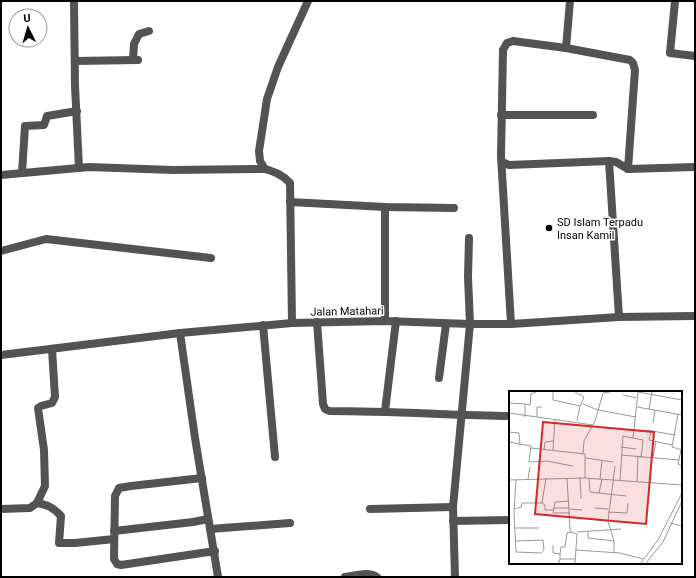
<svg xmlns="http://www.w3.org/2000/svg" width="696" height="578" viewBox="0 0 696 578" font-family="Roboto,sans-serif">
<style>
.lines{fill:none;stroke-linecap:round;stroke-linejoin:round}
.minor{stroke:#535353;stroke-width:8}
.tertiary{stroke:#535353;stroke-width:8}
.poi-dot{fill:#000;stroke:#fff;stroke-width:1.5}
.labels{text-anchor:middle;stroke-width:3;stroke-linejoin:round;paint-order:stroke}
.poi-label{font-size:11px;fill:#000;stroke:#fff;text-anchor:start}
.street-label{font-size:11px;fill:#000;stroke:#fff}
.inset-road{fill:none;stroke:#999;stroke-width:1}
.view{fill:#d62828;fill-opacity:0.15;stroke:#d62828;stroke-width:2}
.inset-edge{fill:none;stroke:#000;stroke-width:2}
</style>
<rect width="100%" height="100%" fill="#fff"/>
<g class="lines">
<g class="minor">
<path d="M74,1L75,86L79,168"/>
<path d="M675,1L670,53L695,56"/>
<path d="M566,48L570,1"/>
<path d="M133,60L134,44L139,34L149,31"/>
<path d="M75,61L138,60"/>
<path d="M501,115H593"/>
<path d="M609,161L619,317"/>
<path d="M502,162L509,165L609,161L616,162L628,169L695,167"/>
<path d="M265,169L260,161L259,151L267,99L278,67L308,1"/>
<path d="M22,173L25,126L44,125L47,116L77,111"/>
<path d="M1,175L89,167L173,170L265,169C275,172 283,175 290,183L292,323"/>
<path d="M290,202L385,207L454,208"/>
<path d="M1,251L46,239L211,258"/>
<path d="M385,321V207"/>
<path d="M317,322L323,404L325,409L329,411C390,411 450,415 510,416"/>
<path d="M511,324L501,156L503,50L507,43L513,41L566,48L630,60L633,63L635,70L628,169"/>
<path d="M263,325L275,457"/>
<path d="M180,333L195,438L218,577"/>
<path d="M439,378L446,324"/>
<path d="M385,411L396,321"/>
<path d="M202,478L131,486L119,488L115,496L114,559L117,564L121,565L215,551"/>
<path d="M37,503C48,505 54,508 61,516L59,543H75L114,539"/>
<path d="M1,509L30,508L37,503L45,486L44,450L38,408L41,406L52,403L55,397L52,349"/>
<path d="M370,509L453,507"/>
<path d="M453,521L510,520"/>
<path d="M210,529L290,523"/>
<path d="M114,531L193,522L208,519"/>
<path d="M345,577C355,576 368,571 377,577"/>
<path d="M455,577L453,507L470,324L468,277L469,238"/>
</g>
<path class="tertiary" d="M1,355L180,333L292,323L385,321L470,324H511L619,317L695,316"/>
</g>
<circle class="poi-dot" cx="549" cy="228" r="4"/>
<g class="labels">
<g class="poi-label">
<text x="557" y="226">SD Islam Terpadu<tspan x="557" dy="13">Insan Kamil</tspan></text>
</g>
<g class="street-label">
<text transform="translate(347 311) rotate(-1)" y="4">Jalan Matahari</text>
</g>
</g>
<g transform="translate(509 391)">
<rect width="173" height="173" fill="#fff"/>
<path class="inset-road" d="M44,1V9L71,15L68,30M66,1L75,6L71,15M129,1L173,9M114,4L127,7M0,12L16,13V26M16,13L21,14L22,3L27,1M74,13L89,19M128,16L173,24M140,18L143,1M89,19L127,26M0,22L84,34M169,23L163,56L173,59M28,26V16H33M144,32L146,19M137,39L166,44M142,40L140,49L163,54M0,41L10,42L11,54M124,47L129,1M0,51L22,55L20,71L38,70L64,75M112,56L127,58M22,57L76,63V87M35,59L36,51L45,50M44,59L46,28M172,59L169,73L173,75M74,62L75,50L86,30L94,2L101,1M112,64L170,69M77,67L104,71M144,67L147,50M71,86L72,108M58,87L61,138L62,141L68,143L66,172M80,87L81,101L117,105M19,88L21,76M91,88L93,69M0,89L76,87L173,94M111,90L114,45L134,49L132,67M128,90L129,65M90,102L93,88M60,110L46,111L44,122H61M33,112L36,114V119H45M45,117H60M86,117L99,118M6,118L12,116L13,112H33L37,87M60,118L73,119M99,121L118,122L119,112M81,128L99,130M161,132L173,135M6,137H30M79,140V147L105,150M68,141L112,138M7,150L34,149L35,159L32,162L7,161L5,122L7,89M44,154V162L51,163V168M67,159L111,162L134,168M105,162V150L99,130L106,75M51,163L52,156H56L58,142L62,141M50,172L51,168H66M132,172L149,149L173,102M137,172L154,151L173,110"/>
<path class="view" d="M34,31L145,41L137,133L26,123Z"/>
<rect width="173" height="173" class="inset-edge"/>
</g>
<rect width="696" height="578" fill="none" stroke="#000000" stroke-width="4"/>
<g transform="translate(28 28) rotate(355)"><circle r="19" fill="#ffffff" stroke="#999999"/>
<path d="M0-3L7 15L0 10L-7 15Z" fill="#000000"/>
<text y="-6" font-size="11" font-weight="bold" text-anchor="middle" fill="#000000">U</text>
</g>
</svg>
